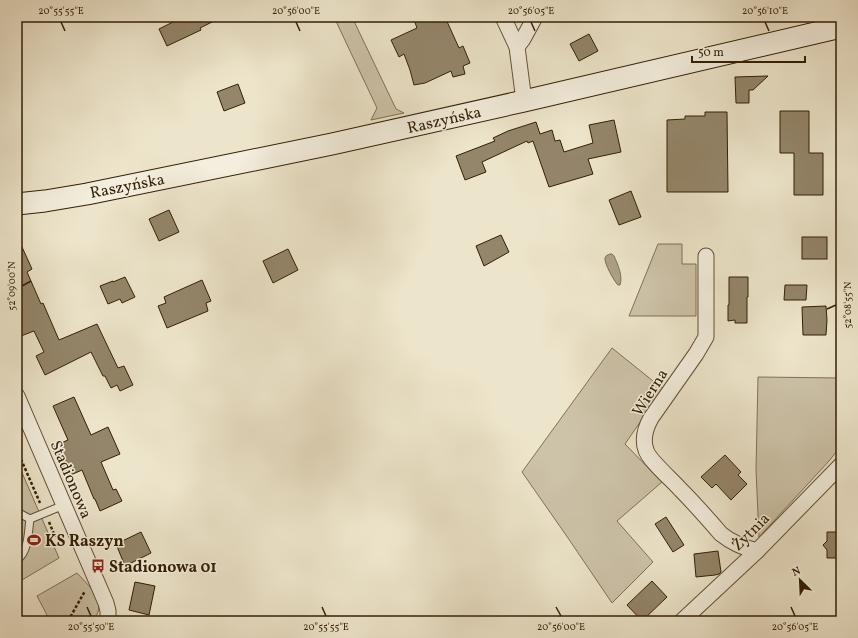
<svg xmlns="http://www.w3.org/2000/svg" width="858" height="638" viewBox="0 0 858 638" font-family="Vollkorn,serif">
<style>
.green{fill:#cdc3a9;stroke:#807156}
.water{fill:#aea287;stroke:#7d6e53}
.building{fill:#94866b;stroke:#331f04}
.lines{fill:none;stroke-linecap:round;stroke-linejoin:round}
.lane-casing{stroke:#625036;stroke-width:9}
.street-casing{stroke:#625036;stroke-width:17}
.secondary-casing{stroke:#331f04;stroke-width:23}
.path{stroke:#331f04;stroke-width:2.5;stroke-dasharray:3 2;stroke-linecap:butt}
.lane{stroke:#f3eedd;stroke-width:7}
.street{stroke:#f3eedd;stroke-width:15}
.secondary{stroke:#f3eedd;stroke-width:21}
.ticks{fill:none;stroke:#331f04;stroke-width:1.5}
.labels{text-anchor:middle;stroke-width:3;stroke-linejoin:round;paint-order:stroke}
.street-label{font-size:16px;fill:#331f04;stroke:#f3eedd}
.poi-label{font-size:16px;font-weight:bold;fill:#331f04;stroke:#f3eedd;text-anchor:start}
.neatline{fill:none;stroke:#331f04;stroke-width:1.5}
.ticks-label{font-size:10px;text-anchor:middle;fill:#331f04}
</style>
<rect width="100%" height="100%" fill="#ede5cb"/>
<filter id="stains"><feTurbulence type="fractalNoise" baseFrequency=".005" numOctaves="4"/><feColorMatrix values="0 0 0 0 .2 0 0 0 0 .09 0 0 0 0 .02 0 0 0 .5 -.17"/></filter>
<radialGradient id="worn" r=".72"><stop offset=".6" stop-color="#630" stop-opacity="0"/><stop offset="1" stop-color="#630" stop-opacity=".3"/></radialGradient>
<g class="green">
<path d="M334,17H352L396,109L404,113L371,120L377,108Z"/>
<path d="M658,244H682V264H696V316H629Z"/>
<path d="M612,348L663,389L625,444L662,482L617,521L653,562L612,603L568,538L522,472Z"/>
<path d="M758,377L841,378V446L829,461L759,537L756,470Z"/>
<path d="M17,461L59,558L17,583Z"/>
<path d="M77,573C86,583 102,596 98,612C97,615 95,618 94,621H44L47,615L37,596Z"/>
</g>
<path class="water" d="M610,254H612L614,256C618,265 623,276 620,285H618C614,281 604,263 605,258C606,255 608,255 610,254Z"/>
<g class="building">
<path d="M183,17H222L200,28L201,30L167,46L159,29Z"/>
<path d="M413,17H445L459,48L463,46L470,63L463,66L465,74L453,77L451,71L425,83L414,85L410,70L404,54L399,57L391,40L417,28Z"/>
<path d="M589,34L598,51L579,61L570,44Z"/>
<path d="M768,76L753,90H749V103H736L735,77Z"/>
<path d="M238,84L245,103L224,111L217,92Z"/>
<path d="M780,111H809V153H823V195H794V153H780Z"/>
<path d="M705,112H727L728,192H667V120L685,119V116H705Z"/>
<path d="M614,120L621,152L588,159L593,174L549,187L533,141L528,143L527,141L482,162L486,172L465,180L456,156L495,141L493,138L508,131L536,122L540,134L552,130L555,141L560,140L564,152L593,143L589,125Z"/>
<path d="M631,191L641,217L619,225L609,200Z"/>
<path d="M169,210L179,232L159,241L149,219Z"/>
<path d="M501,235L509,252L484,266L476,246Z"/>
<path d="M17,236L32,269L27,272L41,304L43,303L59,340L97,324L118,368L124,366L133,385L120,391L117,385L111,388L105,376H103L91,352L45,375L36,356L44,352L34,331L21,336L17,325Z"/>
<rect x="802" y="237" width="25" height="22"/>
<path d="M288,249L298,270L273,283L263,261Z"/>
<path d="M125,277L135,297L122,303L120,299L108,304L100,286L113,281V282Z"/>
<path d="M729,277H748V297H747V323H735V320L728,321V305H729Z"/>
<path d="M202,280L211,301L206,303L208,311L167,328L158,306L166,303L164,297Z"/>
<path d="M785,285H807L806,300H784Z"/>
<path d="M826,306L827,320L826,335H803L802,307Z"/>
<path d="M74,397L91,435L108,427L120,454L101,462L113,490L116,489L122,501L100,511L95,499H94L82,470L66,477L52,447L68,440L53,406Z"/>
<path d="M725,455L741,472L738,475L747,484L731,500L716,484L712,488L701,477Z"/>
<path d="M666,517L684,545L673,552L655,524Z"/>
<path d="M141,532L151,553L125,566L116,544Z"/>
<path d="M827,532H841V558H827V550L823,545L827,541Z"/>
<path d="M718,551L721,572L719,574L715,575L696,577L694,554Z"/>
<path d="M652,581L667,597L642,621L627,605Z"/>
<path d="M135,582L155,586L149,615L129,610Z"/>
</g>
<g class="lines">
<g class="lane-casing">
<g id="lane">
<path d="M17,512L30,519L64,505"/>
<path d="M17,560C29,551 28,532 30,519"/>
</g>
</g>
<g class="street-casing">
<g id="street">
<path d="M503,17L517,47L524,101"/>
<path d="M517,47L523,39L535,17"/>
<path d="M706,256V337L696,354L651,418C646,427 642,439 646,450C648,459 673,481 680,489C694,503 708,519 721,534C732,543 743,547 757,551"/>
<path d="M17,396L106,603L108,611V621"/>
<path d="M682,621L757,551L841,465"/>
</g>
</g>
<g class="secondary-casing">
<path id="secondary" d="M17,204L45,201L87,194L332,144L524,101L841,27"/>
</g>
<g class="path">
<path d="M17,450L40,503"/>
<path d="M49,522L54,534L62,540"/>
<path d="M68,621L85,591"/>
</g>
<use href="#lane" class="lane"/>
<use href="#street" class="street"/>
<use href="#secondary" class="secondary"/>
</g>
<path class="ticks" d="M61,22L65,31M296,22L300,31M531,22L535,31M765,22L769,31M22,286L31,281M827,309L836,305M87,607L91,616M322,607L326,616M556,607L561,616M791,607L795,616"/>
<defs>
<g id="stadium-bare" transform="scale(1.08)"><path d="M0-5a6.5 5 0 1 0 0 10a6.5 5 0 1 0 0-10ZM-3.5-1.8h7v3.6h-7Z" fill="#8f2418" stroke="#f3eedd" stroke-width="2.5" paint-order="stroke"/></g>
<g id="bus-bare" transform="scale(1.08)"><path d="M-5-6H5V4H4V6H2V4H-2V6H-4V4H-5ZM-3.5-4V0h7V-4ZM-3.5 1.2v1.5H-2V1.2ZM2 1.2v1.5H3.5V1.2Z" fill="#8f2418" stroke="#f3eedd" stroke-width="2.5" paint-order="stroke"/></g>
</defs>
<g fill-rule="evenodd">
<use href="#stadium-bare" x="34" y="540"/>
<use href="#bus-bare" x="98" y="566"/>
</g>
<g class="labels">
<g class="street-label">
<text transform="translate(444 119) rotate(-13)" y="6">Raszyńska</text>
<text transform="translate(127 185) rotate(-11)" y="6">Raszyńska</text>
<text transform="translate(649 392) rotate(-58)" y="6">Wierna</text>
<text transform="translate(72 479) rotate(67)" y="6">Stadionowa</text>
<text transform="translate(750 531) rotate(-45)" y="6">Żytnia</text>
</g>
<g class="poi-label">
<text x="45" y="546">KS Raszyn</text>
<text x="109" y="572">Stadionowa 01</text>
</g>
</g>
<rect width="858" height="638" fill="none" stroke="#ede5cb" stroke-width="44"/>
<g transform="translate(800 580) rotate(336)" stroke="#f3eedd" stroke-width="3" paint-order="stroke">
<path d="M0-3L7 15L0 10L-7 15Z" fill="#331f04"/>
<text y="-6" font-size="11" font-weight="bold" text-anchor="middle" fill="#331f04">N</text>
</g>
<path d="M692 56v6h113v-6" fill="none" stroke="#331f04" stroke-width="2"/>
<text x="698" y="56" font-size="12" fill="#331f04" stroke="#f3eedd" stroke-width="3" paint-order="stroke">50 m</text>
<rect x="22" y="22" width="814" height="594" class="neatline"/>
<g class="ticks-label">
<text x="61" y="14">20°55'55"E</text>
<text x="296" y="14">20°56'00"E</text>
<text x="531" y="14">20°56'05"E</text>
<text x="765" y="14">20°56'10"E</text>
<text transform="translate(11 286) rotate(-90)" y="4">52°09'00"N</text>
<text transform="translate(847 305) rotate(-90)" y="4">52°08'55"N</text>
<text x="91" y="630">20°55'50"E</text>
<text x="326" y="630">20°55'55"E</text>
<text x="561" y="630">20°56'00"E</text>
<text x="795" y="630">20°56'05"E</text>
</g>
<rect width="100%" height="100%" filter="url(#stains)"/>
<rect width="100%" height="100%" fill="url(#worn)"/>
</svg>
